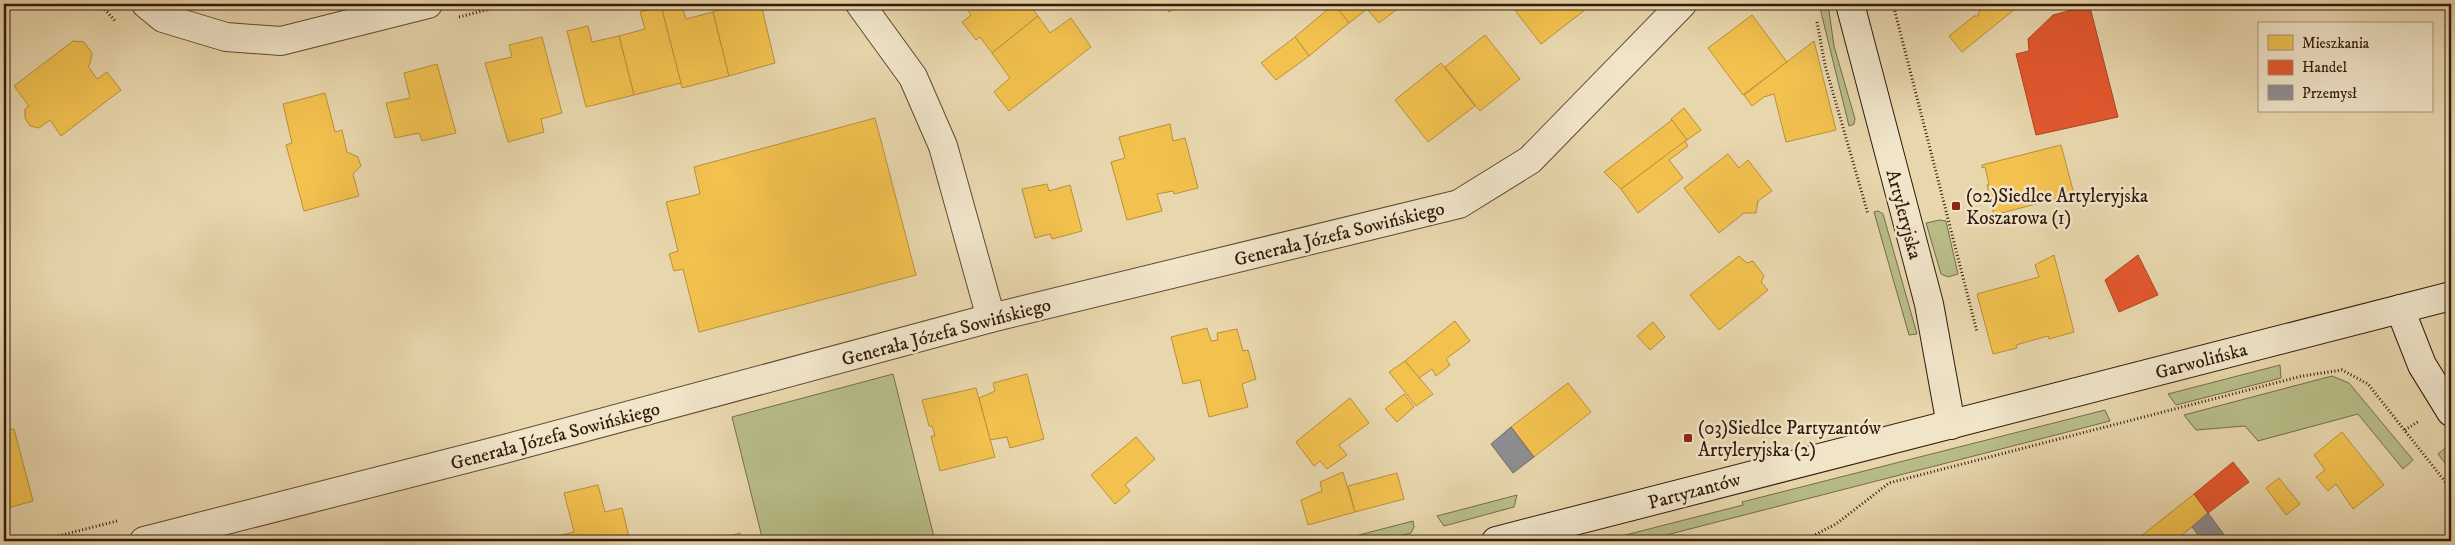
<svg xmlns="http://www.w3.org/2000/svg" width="2455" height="545" viewBox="0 0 2455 545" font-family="'IM FELL DW Pica',serif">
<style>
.green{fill:#b8bd88;stroke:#766c4a}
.homes{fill:#f2c14e;stroke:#b98f3a}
.shops{fill:#e4572e;stroke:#af4524}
.industry{fill:#8d8d92;stroke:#726a6a}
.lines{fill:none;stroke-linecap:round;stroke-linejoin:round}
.street-casing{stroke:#604933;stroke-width:30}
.secondary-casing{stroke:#331a0b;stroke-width:30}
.path{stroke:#331a0b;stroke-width:3;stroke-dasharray:1 2.5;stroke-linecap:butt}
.street{stroke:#f0e4c9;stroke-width:28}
.secondary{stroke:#f0e4c9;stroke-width:28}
.poi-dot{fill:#8f2418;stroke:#f0e4c9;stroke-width:2}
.labels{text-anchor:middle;stroke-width:5;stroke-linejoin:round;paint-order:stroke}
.poi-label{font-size:19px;fill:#331a0b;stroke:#f0e4c9;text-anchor:start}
.street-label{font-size:19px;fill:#331a0b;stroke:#f0e4c9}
</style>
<rect width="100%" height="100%" fill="#e8d6ac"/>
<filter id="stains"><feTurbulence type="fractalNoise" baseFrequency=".004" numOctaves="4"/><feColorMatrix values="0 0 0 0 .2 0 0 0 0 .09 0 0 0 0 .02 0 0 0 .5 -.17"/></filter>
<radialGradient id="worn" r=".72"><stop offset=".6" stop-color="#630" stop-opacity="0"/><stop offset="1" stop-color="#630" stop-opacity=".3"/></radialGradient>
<g class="green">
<path d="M1819,4H1828L1834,46L1855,119L1854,124L1849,126Z"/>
<path d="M1878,211L1883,214L1917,334L1909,335L1874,212Z"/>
<path d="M1940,220L1946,221L1958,274L1948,277L1941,274L1926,223Z"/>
<path d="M2280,365L2281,378L2176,405L2168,394Z"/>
<path d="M893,374L935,541H763L732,417Z"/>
<path d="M2332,376L2349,383L2413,460L2403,469L2358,414L2258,441L2245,426L2196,430L2184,415Z"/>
<path d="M2105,410L2110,421L1643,541H1602L1743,505L1742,502Z"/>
<path d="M2449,445L2451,449V471L2438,454Z"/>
<path d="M1517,495L1514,507L1444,526L1437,516Z"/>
<path d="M1413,521L1414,527L1411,533L1381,541H1336Z"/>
</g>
<g class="homes">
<path d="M672,4H681L686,19L713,12L729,76L682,88L661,6Z"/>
<path d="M739,4H761L775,63L729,76L713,12Z"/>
<path d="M963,4H1029L1038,16L992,53L980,37L976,40L962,22L971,15Z"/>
<path d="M1162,4H1181L1169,12Z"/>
<path d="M1333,4H1363L1367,9L1349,23Z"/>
<path d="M1334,4L1349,23L1309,56L1295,37Z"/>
<path d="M1374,4H1404L1379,23L1367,9Z"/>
<path d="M1510,4H1588L1590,6L1541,44Z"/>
<path d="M1976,4H2021L1962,52L1949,36L1974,16H1978L1980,8Z"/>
<path d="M661,6L681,83L634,95L619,36L645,29L640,12Z"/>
<path d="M1752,15L1787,62L1743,95L1708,48Z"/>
<path d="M1038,16L1050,33L1071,18L1091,47L1009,111L994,92L1010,78L992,53Z"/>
<path d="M588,26L592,42L619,36L634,95L586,107L567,31Z"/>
<path d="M1485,35L1520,79L1480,111L1445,67Z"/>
<path d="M542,37L562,113L541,119L544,132L508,142L485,63L512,57L509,45Z"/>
<path d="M1295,37L1309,56L1276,80L1261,63Z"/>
<path d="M73,41L84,42L92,53L90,64L88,66L97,79L107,72L121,90L61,136L50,120L39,128L30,126L25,118V109L29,106L14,86Z"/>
<path d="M1814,41L1836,130L1786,142L1774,94L1764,97L1752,106L1744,95Z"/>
<path d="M1441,63L1475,106L1428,142L1395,100Z"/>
<path d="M437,64L456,133L422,141L419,133L395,138L386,103L410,98L404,73Z"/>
<path d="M325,93L335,132L342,130L347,152L358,157L361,166L353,174L359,196L304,211L286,145L292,143L283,104Z"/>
<path d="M1684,108L1701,130L1687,140L1671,119Z"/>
<path d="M875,118L916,275L699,332L683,269L674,271L669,254L678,251L666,202L700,194L694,167Z"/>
<path d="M1672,120L1687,140L1621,189L1604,172Z"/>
<path d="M1170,124L1173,141L1185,138L1198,188L1174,194L1173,191L1157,194L1162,211L1127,220L1111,162L1125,158L1119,137Z"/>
<path d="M1685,141L1688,146L1669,160L1683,178L1638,213L1621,189Z"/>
<path d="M2061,145L2074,194L1994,215L1987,185L1989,184L1985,167L1982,168V165Z"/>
<path d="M1728,154L1739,168L1748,160L1772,191L1758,201L1756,213H1744L1719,233L1684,188Z"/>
<path d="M1047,184L1049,191L1070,185L1082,231L1052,239L1050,234L1035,238L1022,189Z"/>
<path d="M2054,255L2074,332L2049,339L2048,336L2016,345L2017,348L1993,354L1977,294L2039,277L2035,265Z"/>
<path d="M1739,256L1747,263L1753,261L1764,276L1761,282L1768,290L1719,330L1690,295Z"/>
<path d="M1455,321L1470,341L1446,359L1450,365L1436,376L1432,369L1419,378L1405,361Z"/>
<path d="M1653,322L1665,337L1650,350L1637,336Z"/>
<path d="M1207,328L1211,341L1218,340L1217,333L1237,329L1243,351L1248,350L1256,379L1242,384L1248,407L1209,417L1200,380L1183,384L1171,337Z"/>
<path d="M1405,361L1433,394L1416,406L1389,372Z"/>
<path d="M1027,374L1044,439L1010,448L1007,437L990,440L979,398L995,391L993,383Z"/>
<path d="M1568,383L1591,412L1534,457L1511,427Z"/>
<path d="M976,388L995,457L940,471L931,436H935L932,426H929L922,400Z"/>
<path d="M1404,394L1414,407L1397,422L1385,409Z"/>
<path d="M1350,398L1369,423L1339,445L1347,455L1327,469L1320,461L1314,466L1296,442Z"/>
<path d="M14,429L33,501L4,509V431Z"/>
<path d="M2342,432L2384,485L2353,509L2336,484L2328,491L2316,477L2325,470L2314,455Z"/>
<path d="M1136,437L1155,459L1125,485L1130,491L1115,504L1091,475Z"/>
<path d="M1343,472L1355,512L1308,525L1301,500L1322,491L1320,482Z"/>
<path d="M1397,473L1404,499L1355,512L1348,486Z"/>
<path d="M2279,478L2300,504L2286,515L2266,488Z"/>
<path d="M598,485L605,512L622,508L630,541H538L574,532L564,493Z"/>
<path d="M2194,494L2208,513L2192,527L2174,541H2135Z"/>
<path d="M740,533L742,541H707L718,539Z"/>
</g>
<g class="shops">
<path d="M2084,7L2091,11L2118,117L2036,135L2016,54L2029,51L2028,39L2053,15Z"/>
<path d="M2138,255L2158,295L2119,312L2105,280Z"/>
<path d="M2233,462L2249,482L2208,513L2194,494Z"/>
</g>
<g class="industry">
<path d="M1511,427L1534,457L1513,473L1491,444Z"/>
<path d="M2208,513L2225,536L2218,541H2203L2192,527Z"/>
</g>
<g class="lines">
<g class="street-casing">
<g id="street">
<path d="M146,4L163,18L226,37L281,41L428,4"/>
<path d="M860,4L913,77L943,146L991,318"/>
<path d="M144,541L508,448L991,318L1459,204L1530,160L1682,4"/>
</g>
</g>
<g class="secondary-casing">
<g id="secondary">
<path d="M1850,4L1929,304L1951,425"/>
<path d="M2400,309L2422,365L2451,412"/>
<path d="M1496,541L2451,296"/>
</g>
</g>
<g class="path">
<path d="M100,4L116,22"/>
<path d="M1893,4L1977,332"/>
<path d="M459,17L509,4"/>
<path d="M1817,22L1825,65L1868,214"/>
<path d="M2405,430L2419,421"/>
<path d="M38,541L117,521"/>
<path d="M1803,541L1836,524L1889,483L2302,376L2342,370L2368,384L2451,489"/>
</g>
<use href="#street" class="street"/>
<use href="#secondary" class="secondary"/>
</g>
<g class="poi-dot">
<rect x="1951" y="201" width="10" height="10" rx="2.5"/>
<rect x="1683" y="433" width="10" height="10" rx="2.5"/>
</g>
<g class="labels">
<g class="poi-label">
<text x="1966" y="202">(02)Siedlce Artyleryjska<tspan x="1966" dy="22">Koszarowa (1)</tspan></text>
<text x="1698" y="434">(03)Siedlce Partyzantów<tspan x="1698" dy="22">Artyleryjska (2)</tspan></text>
</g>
<g class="street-label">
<text transform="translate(1905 214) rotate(75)" y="7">Artyleryjska</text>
<text transform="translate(1339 233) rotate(-14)" y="7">Generała Józefa Sowińskiego</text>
<text transform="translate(946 331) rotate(-15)" y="7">Generała Józefa Sowińskiego</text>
<text transform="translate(2201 360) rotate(-15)" y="7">Garwolińska</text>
<text transform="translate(555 435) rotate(-15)" y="7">Generała Józefa Sowińskiego</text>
<text transform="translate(1694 490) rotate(-15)" y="7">Partyzantów</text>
</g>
</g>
<rect width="2455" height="545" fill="none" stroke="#e8d6ac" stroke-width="20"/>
<rect x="5" y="5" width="2445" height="535" fill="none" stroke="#331a0b" stroke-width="2.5"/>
<rect x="10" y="10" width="2435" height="525" fill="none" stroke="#331a0b"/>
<rect x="2258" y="22" width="175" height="90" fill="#f0e4c9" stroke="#a4937d"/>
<rect x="2268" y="35" width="25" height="15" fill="#f2c14e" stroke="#a4937d"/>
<text x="2302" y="48" font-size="15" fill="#331a0b">Mieszkania</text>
<rect x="2268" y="60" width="25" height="15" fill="#e4572e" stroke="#a4937d"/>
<text x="2302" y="72" font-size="15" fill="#331a0b">Handel</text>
<rect x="2268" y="85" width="25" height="15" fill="#8d8d92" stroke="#a4937d"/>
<text x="2302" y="98" font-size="15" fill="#331a0b">Przemysł</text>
<rect width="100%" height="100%" filter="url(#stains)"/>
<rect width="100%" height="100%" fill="url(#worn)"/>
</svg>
